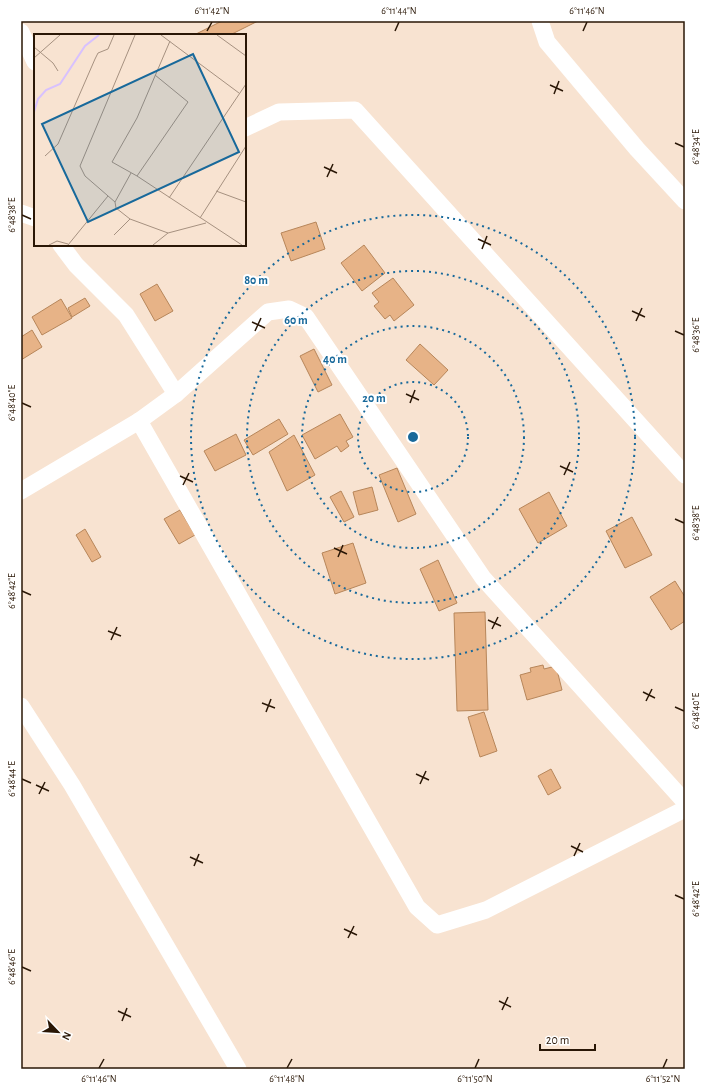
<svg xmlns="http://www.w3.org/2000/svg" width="706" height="1090" viewBox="0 0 706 1090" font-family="'Alegreya Sans',sans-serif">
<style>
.building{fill:#e7b387;stroke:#b7865a}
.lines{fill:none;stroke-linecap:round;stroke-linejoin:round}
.street{stroke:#fff;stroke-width:17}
.ticks{fill:none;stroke:#2a1706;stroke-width:1.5}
.ring{fill:none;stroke:#18699b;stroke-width:2;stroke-dasharray:2 4}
.inset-river{fill:none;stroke:#d8c1fe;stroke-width:2}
.inset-road{fill:none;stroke:#a69180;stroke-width:1}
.view{fill:#18699b;fill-opacity:0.15;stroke:#18699b;stroke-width:2}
.inset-edge{fill:none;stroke:#2a1706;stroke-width:2}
.centre{fill:#18699b;stroke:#fff;stroke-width:2}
.ring-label{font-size:12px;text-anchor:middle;font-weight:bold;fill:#18699b;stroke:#fff;stroke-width:4;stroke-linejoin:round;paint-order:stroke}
.neatline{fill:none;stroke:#2a1706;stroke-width:1.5}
.ticks-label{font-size:10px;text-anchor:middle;fill:#2a1706}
</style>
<rect width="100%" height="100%" fill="#f8e3d1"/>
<g class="building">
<path d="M222,21H258L230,35H194Z"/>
<path d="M316,222L325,249L291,261L281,233Z"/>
<path d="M364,245L385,273L362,291L341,263Z"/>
<path d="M393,278L414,305L394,321L390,315L385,319L374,306L379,302L372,293Z"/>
<path d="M157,284L173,311L155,321L140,294Z"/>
<path d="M85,298L90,306L72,317L68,308Z"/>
<path d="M61,299L72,318L42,335L32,317Z"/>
<path d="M32,330L42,347L21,360V337Z"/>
<path d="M420,344L448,370L434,385L406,360Z"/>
<path d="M314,349L332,385L318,392L300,356Z"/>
<path d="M340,414L353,437L346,441L349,446L341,452L337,446L315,459L302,435Z"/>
<path d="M279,419L288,434L253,455L244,440Z"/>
<path d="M236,434L246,455L215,471L204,451Z"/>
<path d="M294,435L315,475L287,491L269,452Z"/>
<path d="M397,468L416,514L398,522L379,475Z"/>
<path d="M372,487L378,510L359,515L353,492Z"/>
<path d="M341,491L354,517L344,522L330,497Z"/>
<path d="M549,492L567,526L538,543L519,509Z"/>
<path d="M180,510L195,535L179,544L164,519Z"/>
<path d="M632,517L652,555L625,568L606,531Z"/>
<path d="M85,529L101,557L92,562L76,535Z"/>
<path d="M353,543L366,583L335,594L322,553Z"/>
<path d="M438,560L457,603L439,611L420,569Z"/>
<path d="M675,581L685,597V621L671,630L650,597Z"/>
<path d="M485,612L488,710L457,711L454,613Z"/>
<path d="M543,665L544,669L556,666L562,690L527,700L520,675L531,672L530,668Z"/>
<path d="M484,712L497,751L480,757L468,717Z"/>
<path d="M551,769L561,788L548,795L538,776Z"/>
</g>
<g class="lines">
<g class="street">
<path d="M540,21L547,42L637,149L685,201"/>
<path d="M21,32L35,62"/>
<path d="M245,128L279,112L355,110L685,475"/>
<path d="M21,213L35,218"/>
<path d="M61,245L76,265L126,315L176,394"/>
<path d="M139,421L417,907L437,925L486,910L685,809"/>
<path d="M21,491L139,421L176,394L268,312L289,309L306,317L483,578L685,802"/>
<path d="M21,706L72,785L238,1069"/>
</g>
</g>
<path class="ticks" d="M207,31L212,22M395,31L399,22M583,31L587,22M550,85L563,91M554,94L559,81M675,143L684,147M324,167L337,173M327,177L333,164M22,215L31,219M478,239L491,245M482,249L487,236M632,311L645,317M636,321L642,308M252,322L265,328M255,331L261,318M675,331L684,335M406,394L419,400M22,403L31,407M410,403L415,390M560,466L573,472M564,475L570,462M180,476L193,482M183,485L189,473M675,519L684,523M334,548L347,554M338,557L343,545M22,591L31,595M488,620L501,626M492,629L498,617M108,631L121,636M111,640L117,627M643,692L655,698M646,701L652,689M262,703L275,708M675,707L684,711M266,712L271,699M416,774L429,780M22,779L31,783M420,784L426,771M36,785L49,791M39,794L45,782M571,846L583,852M574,856L580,843M190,857L203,863M194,866L199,854M675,895L684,899M344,929L357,935M348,938L354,926M22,967L31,971M499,1001L511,1007M502,1010L508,997M118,1011L131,1017M122,1021L127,1008M99,1068L104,1059M287,1068L292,1059M475,1068L479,1059M663,1068L667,1059"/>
<g class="ring">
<circle cx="413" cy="437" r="55"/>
<circle cx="413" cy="437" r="111"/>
<circle cx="413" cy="437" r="166"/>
<circle cx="413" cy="437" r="222"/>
</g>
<g transform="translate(34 34)">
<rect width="212" height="212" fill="#f8e3d1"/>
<path class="inset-river" d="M0,78L4,65L12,56L26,50L51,12L65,1"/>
<path class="inset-road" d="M127,1L205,59M183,1L212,22M136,7L103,84L78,128L103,142L208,211M0,13L19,29L24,37M0,24L26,1M11,122L24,110L61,25L64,19L74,15L80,1M97,139L81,168L82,174L96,185L134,199M103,142L154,68L121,41M182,157L212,168M135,164L212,50M81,168L51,142L46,132L101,1M166,184L212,112M80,201L96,185M15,211L23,207L34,210M34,211L74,162M119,211L134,199L172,189"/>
<path class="view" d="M159,20L205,118L54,188L8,90Z"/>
<rect width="212" height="212" class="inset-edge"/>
</g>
<circle cx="413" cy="437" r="6" class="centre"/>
<g class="ring-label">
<text x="256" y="284">80 m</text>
<text x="296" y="324">60 m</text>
<text x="335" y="363">40 m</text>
<text x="374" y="402">20 m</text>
</g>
<rect width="706" height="1090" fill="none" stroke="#ffffff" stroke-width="44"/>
<g transform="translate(58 1032) rotate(115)" stroke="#ffffff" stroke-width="3" paint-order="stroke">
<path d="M0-3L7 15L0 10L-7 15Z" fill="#2a1706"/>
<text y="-6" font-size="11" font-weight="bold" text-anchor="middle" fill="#2a1706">N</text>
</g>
<path d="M540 1044v6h55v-6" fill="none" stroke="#2a1706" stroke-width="2"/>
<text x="546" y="1044" font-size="12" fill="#2a1706" stroke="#ffffff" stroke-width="3" paint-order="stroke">20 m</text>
<rect x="22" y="22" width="662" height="1046" class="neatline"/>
<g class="ticks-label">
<text x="212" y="14">6°11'42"N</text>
<text x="399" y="14">6°11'44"N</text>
<text x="587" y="14">6°11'46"N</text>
<text transform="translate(695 147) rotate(-90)" y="4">6°48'34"E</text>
<text transform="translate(11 215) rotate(-90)" y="4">6°48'38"E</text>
<text transform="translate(695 335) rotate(-90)" y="4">6°48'36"E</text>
<text transform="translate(11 403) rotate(-90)" y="4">6°48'40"E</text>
<text transform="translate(695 523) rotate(-90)" y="4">6°48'38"E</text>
<text transform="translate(11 591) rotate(-90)" y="4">6°48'42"E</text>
<text transform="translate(695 711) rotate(-90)" y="4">6°48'40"E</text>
<text transform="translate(11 779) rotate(-90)" y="4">6°48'44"E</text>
<text transform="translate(695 899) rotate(-90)" y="4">6°48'42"E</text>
<text transform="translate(11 967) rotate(-90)" y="4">6°48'46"E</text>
<text x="99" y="1082">6°11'46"N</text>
<text x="287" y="1082">6°11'48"N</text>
<text x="475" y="1082">6°11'50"N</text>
<text x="663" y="1082">6°11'52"N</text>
</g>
</svg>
